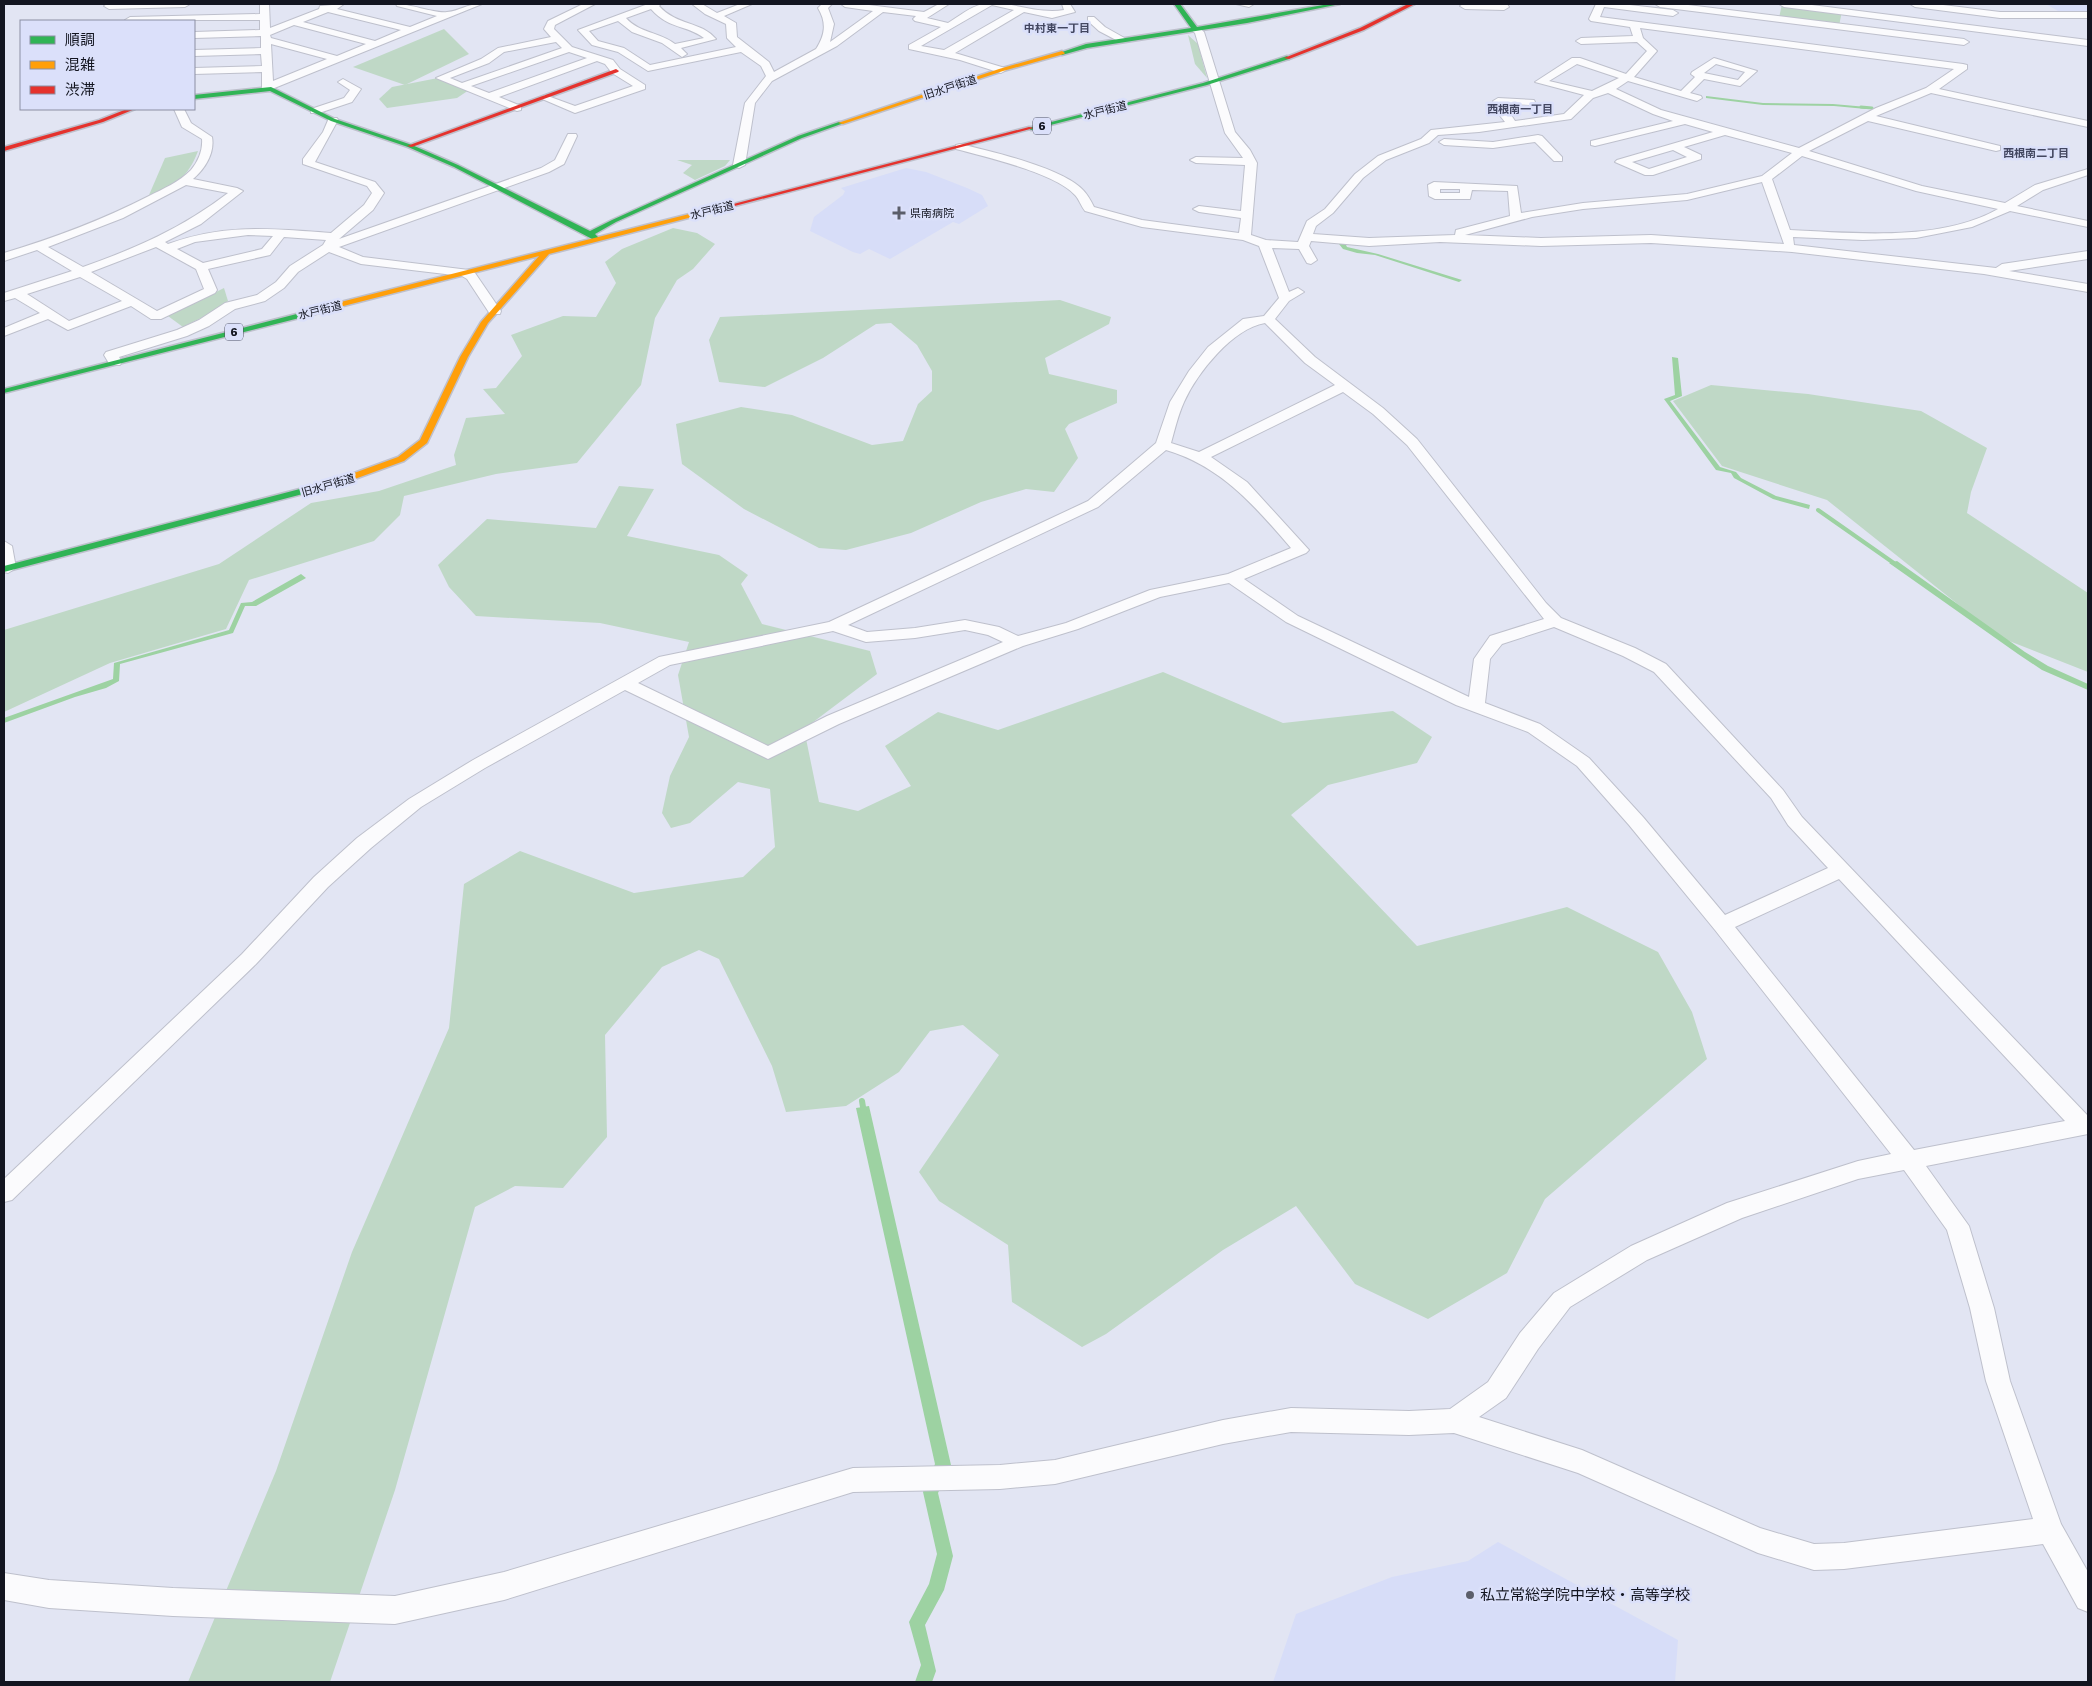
<svg xmlns="http://www.w3.org/2000/svg" width="2092" height="1686" viewBox="0 0 2092 1686" font-family="'Golos Text','Noto Sans JP',sans-serif">
<style>
.built{fill:#d7ddf8}
.green{fill:#bfd8c6}
.water{fill:#9dd2a2}
.lines{fill:none;stroke-linecap:round;stroke-linejoin:round}
.stream-far2{stroke:#9dd2a2;stroke-width:3}
.stream-far1{stroke:#9dd2a2;stroke-width:4}
.stream{stroke:#9dd2a2;stroke-width:6}
.street-casing{stroke:#bec0cc;stroke-width:2}
.fast-casing{stroke:#bec0cc;stroke-width:3}
.slow-casing{stroke:#bec0cc;stroke-width:3}
.jam-casing{stroke:#bec0cc;stroke-width:3}
.street{fill:#fbfbfd;fill-rule:evenodd}
.fast{fill:#30b455;fill-rule:evenodd}
.slow{fill:#ff9f0a;fill-rule:evenodd}
.jam{fill:#e5322d;fill-rule:evenodd}
.poi-dot{fill:#5b5e6a;stroke:#dbe0fa;stroke-width:2}
.labels{text-anchor:middle;stroke-width:5;stroke-linejoin:round;paint-order:stroke}
.far-neighbourhood-label{font-size:11px;font-weight:bold;fill:#424660;stroke:#dbe0fa}
.far-street-label{font-size:11px;fill:#131520;stroke:#dbe0fa}
.shield{fill:#dbe0fa;stroke:#4f5261;stroke-width:1}
.shield-label{font-size:11px;font-weight:bold;fill:#131520}
.far-poi-label{font-size:11px;fill:#131520;stroke:#dbe0fa;text-anchor:start}
.near-poi-label{font-size:15px;fill:#131520;stroke:#dbe0fa;text-anchor:start}
</style>
<rect width="100%" height="100%" fill="#e2e5f3"/>
<g class="built">
<path d="M2046,4H2088V12L2058,11Z"/>
<path d="M906,168L926,172L967,188L982,195L988,206L959,224L953,222L890,259L869,249L860,254L853,252L810,231L814,217L843,195L845,191L841,188Z"/>
<path d="M1498,1542L1678,1640L1675,1682H1273L1296,1614L1392,1577L1468,1561Z"/>
</g>
<g class="green">
<path d="M1782,4L1842,11L1839,26L1779,18Z"/>
<path d="M444,29L469,54L405,85L353,67Z"/>
<path d="M1188,35L1198,44L1207,78L1195,64Z"/>
<path d="M438,78L469,90L457,98L387,108L379,99L392,87Z"/>
<path d="M198,151C188,178 175,185 149,195L165,158Z"/>
<path d="M677,160H730L725,166L695,180L683,173L692,165Z"/>
<path d="M673,228L697,233L715,244L693,269L677,280L655,318L641,385L577,463L496,474L404,496L400,515L374,541L249,580L226,629L110,663L4,712V630L219,564L311,503L379,491L456,465L454,455L466,418L505,414L483,389L496,388L522,356L511,335L563,316L596,317L616,283L605,262L622,249Z"/>
<path d="M224,288L228,301L209,314L183,327L168,316Z"/>
<path d="M1060,300L1111,317L1109,324L1045,358L1049,374L1117,390V403L1069,424L1065,429L1078,458L1054,492L1026,489L981,502L911,533L846,550L819,548L744,509L682,464L676,424L741,407L792,415L872,445L903,441L918,404L932,391V371L917,345L891,323L876,324L823,358L765,387L719,382L709,340L720,317Z"/>
<path d="M1711,385L1808,394L1921,411L1987,448L1971,492L1967,513L2088,593V672L1999,637L1827,500L1722,466L1673,401Z"/>
<path d="M619,486L654,489L627,536L719,555L748,575L741,584L762,624L870,651L877,674L804,729L819,802L858,811L911,786L885,746L938,712L998,730L1163,672L1283,723L1393,711L1432,737L1417,763L1328,785L1291,815L1417,946L1567,907L1658,952L1692,1012L1707,1059L1545,1199L1507,1273L1428,1319L1355,1284L1296,1206L1223,1250L1106,1334L1082,1347L1012,1302L1008,1245L939,1201L919,1172L999,1055L963,1025L930,1031L899,1072L846,1106L786,1112L772,1066L719,959L699,950L662,967L605,1035L607,1137L563,1188L515,1186L475,1207L395,1490L330,1682H188L276,1471L352,1252L449,1028L464,884L520,851L634,893L743,877L775,847L770,789L738,782L690,823L671,828L662,813L670,776L689,737L678,675L689,642L600,623L476,616L449,587L438,565L487,519L596,528Z"/>
</g>
<g class="water">
<path d="M1706,96L1763,103L1833,104L1867,107L1866,109L1834,106L1763,105L1706,98Z"/>
<path d="M1345,243L1347,247L1378,254L1462,280L1459,282L1375,255L1357,253L1343,249L1339,244Z"/>
<path d="M1672,357L1678,358L1682,396L1670,401L1720,467L1736,472L1741,478L1776,496L1810,505L1809,509L1773,499L1734,478L1731,473L1716,470L1664,399L1675,395Z"/>
<path d="M1897,561L2025,652L2048,666L2088,684V690L2042,670L2018,654L1889,563Z"/>
<path d="M301,574L306,578L256,606H245L233,633L120,664L119,681L106,688L75,697L4,723V718L113,679L114,663L229,630L241,603L252,602Z"/>
<path d="M869,1106L951,1465L938,1493L953,1556L944,1590L925,1625L936,1671L932,1682H915L921,1665L909,1622L929,1584L937,1554L923,1492L935,1464L856,1108Z"/>
</g>
<g class="lines">
<path class="stream-far2" d="M1861,107L1872,108"/>
<path class="stream-far1" d="M1818,510L1898,566"/>
<path class="stream" d="M862,1101L864,1113"/>
<g class="street-casing">
<g id="street">
<path d="M107,4H190L185,7L109,9L104,6Z"/>
<path d="M260,4H269L270,28L319,9L320,6L344,4L337,9L410,27L437,16L397,6L396,4C411,4 437,14 447,12C460,11 468,3 482,4L267,91L262,88V72L194,74V68L262,66L261,54L194,56V50L261,48V36L194,38V32L260,30V20H125L130,17L260,14ZM328,12L401,30L375,41L303,22ZM294,25L366,44L337,56L271,38L270,35ZM271,44L327,59L273,81Z"/>
<path d="M583,4H595L555,25L554,29L572,47L613,60L620,69L645,85V89L575,113L540,98L545,95L575,106L633,86L612,73L605,64L597,61L499,97L521,106V110L517,111L436,78L481,59L498,48L551,37L544,29L548,21ZM556,42L562,48L462,83L450,78L489,63L504,52ZM569,52L587,58L489,93L471,86Z"/>
<path d="M648,4H661L659,6C677,26 701,21 716,39L681,48L687,54L682,57L662,43L632,32L618,21L589,31L598,41L624,48L650,65L736,47L727,38L726,24L705,14L692,4H702L717,13L740,4H752L724,16L736,23L737,37L769,62L774,72L816,49C825,35 827,23 818,8L822,4H832L828,8L834,24L830,42L873,11L845,7L841,4H861L924,12L939,4H949L927,18L948,23C958,17 971,6 983,4C1010,0 1037,15 1064,10L1062,4H1070L1075,12L1052,18L1024,12L955,53L1005,68L1006,70L1001,73L960,60L909,49V45L941,27L915,21L913,19L916,16L883,12L837,46L772,81L755,103L745,165L739,168L733,165L745,103L766,76L761,66L741,52L648,71L618,52L592,45L578,30ZM992,5L1014,10L944,50L921,46ZM651,9C670,30 685,24 704,38L675,44C660,32 639,33 626,18Z"/>
<path d="M1236,4H1254L1249,7Z"/>
<path d="M1463,4H1507L1509,7L1504,10L1465,9L1460,6Z"/>
<path d="M1596,4H1621L1673,10L1678,13L1673,16L1604,7L1600,17L1963,64L1967,65V69L1939,89L2088,121V127L1931,93L1876,116L2000,146V150L1996,151L1868,121L1809,151L1922,186L2005,203L2035,185L2088,169V175L2043,190L2017,206L2088,221V227L2010,211L1972,227L1916,238L1863,240L1793,237L1794,245L1996,268L2002,264L2088,251V259L2009,271L2088,284V292L1984,274L1792,252L1651,243L1541,246L1440,242L1369,246L1311,241L1309,246L1317,260L1311,264L1307,263L1299,249L1272,248L1289,292L1298,288L1304,292L1289,301L1275,319L1315,357L1383,408L1417,439L1546,603L1561,618L1635,648L1666,664L1783,790L1802,817L2088,1116V1134L1926,1166L1969,1226L1994,1308L2010,1381L2061,1524L2088,1572V1612L2078,1608L2043,1544L1844,1569L1814,1570L1758,1553L1578,1473L1454,1433L1409,1435L1291,1432L1223,1444L1055,1484L1000,1489L853,1492L504,1600L395,1624L173,1616L49,1608L4,1600V1573L49,1580L173,1588L395,1596L504,1572L853,1468L1000,1465L1055,1460L1223,1420L1291,1408L1409,1411L1450,1409L1488,1382L1520,1333L1554,1293L1631,1246L1727,1203L1858,1161L1891,1154L1715,930L1629,825L1577,766L1528,732L1456,705L1286,622L1229,583L1160,597L1078,629L1023,646L839,724L768,759L625,690L485,768L421,807L371,848L328,887L256,964L12,1200L4,1202V1179L242,954L314,877L357,838L409,799L473,760L659,657L829,622L1088,501L1156,443L1170,402L1189,371L1208,347L1243,319L1264,316L1279,298L1259,246L1243,240L1142,227L1085,211C1081,206 1079,199 1075,195C1055,173 986,157 956,149V145L960,144C990,151 1063,168 1083,190C1088,195 1091,201 1094,207L1142,220L1239,233L1241,218L1199,212L1193,209L1199,206L1241,211L1245,165L1196,163L1190,160L1196,157L1243,158L1225,133L1195,33L1190,29L1198,27L1204,32L1235,132L1250,150L1257,163L1251,235L1266,240L1298,242L1307,221L1325,209L1355,174L1378,156L1421,139L1431,130L1505,122L1497,112L1493,101L1498,98L1534,100L1535,102L1530,105L1504,104L1515,121L1564,114L1584,95L1535,82L1572,58H1580L1626,74L1647,51L1637,42L1581,44L1576,41L1581,38L1633,36L1630,27L1591,21L1589,19ZM1640,28L1954,69L1926,88L1876,108L1799,148L1661,110L1616,89L1628,81L1697,101L1702,98L1701,96L1690,93L1704,79L1740,86L1757,71L1714,58L1692,72L1691,74L1695,77L1681,91L1634,77L1657,51L1643,38ZM1577,64L1619,78L1592,91L1549,81ZM1716,64L1745,72L1738,80L1704,73ZM1608,93L1653,114L1673,121L1591,141V145L1595,146L1685,124L1713,132L1617,160L1615,162L1645,175H1653L1701,159V155L1684,147L1725,135L1792,153L1762,176L1687,194L1583,203L1521,213L1517,186L1434,182L1428,185L1429,196L1435,199H1470L1472,190L1508,191L1510,216L1456,230L1455,235L1369,238L1313,234L1316,226L1333,213L1363,178L1386,160L1429,143L1438,135L1479,132L1571,119L1593,98ZM1673,150L1687,157L1649,169L1632,162ZM1802,156L1916,191L1998,209C1940,242 1854,233 1790,230L1772,179ZM1762,182L1784,244L1651,235L1541,238L1465,235L1532,217L1583,209L1687,200ZM1440,189H1460V193H1440ZM1265,323L1305,363L1335,385L1199,452L1171,443C1175,429 1178,415 1184,402C1197,373 1233,328 1265,323ZM1343,392L1373,414L1407,445L1544,619L1490,636L1474,659L1469,697L1298,616L1244,579L1306,553L1309,550L1247,482L1211,457ZM1166,450C1221,466 1255,506 1291,548L1228,574L1150,590L1066,623L1018,636L999,627L965,620L915,628L867,632L848,625L1098,507ZM1554,627L1623,656L1654,672L1771,798L1788,825L1828,868L1725,915L1643,817L1589,758L1540,724L1485,703L1490,659L1502,644ZM965,630L988,635L1003,642L827,716L768,746L638,683L670,665L833,631L866,642L915,638ZM1839,879L2065,1121L1914,1150L1735,927ZM1904,1170L1947,1230L1970,1308L1986,1381L2033,1519L1844,1543L1814,1544L1760,1528L1582,1450L1479,1417L1506,1398L1538,1349L1570,1307L1647,1260L1742,1218L1858,1179Z"/>
<path d="M1655,4H1680L1964,39L1969,42L1964,45L1660,7Z"/>
<path d="M1779,4H1804L2088,40V46L1784,7Z"/>
<path d="M1910,4H1935L2000,12H2088V18H2000L1915,7Z"/>
<path d="M1088,17H1094L1105,27L1128,40L1120,42L1099,31L1088,21Z"/>
<path d="M343,79L361,89L352,102L319,113H311V109L344,98L350,90L338,82Z"/>
<path d="M174,109H184L191,123L212,137C215,153 205,169 193,179L237,188L243,191L201,224L165,242L168,244C226,223 272,229 331,233L364,205L372,193L367,186L303,164V159L323,132L329,118H337L338,120L315,162L375,182L384,193L373,210L339,239L541,168L555,160L568,134H576L577,136L564,164L549,172L339,247L363,257L469,270L475,273L501,311L500,314H490L467,279L462,276L361,264L329,252L298,272L284,288L265,301L235,309L209,326L187,336L119,357L122,362L120,365H110L104,355L106,352L177,330L199,320L225,303L257,295L276,282L290,266L323,245L326,240L284,237L270,255L208,269L217,290L215,293L161,319H151L131,306L68,330L48,319L4,336V328L40,313L15,298L4,301V293L72,271L37,250L4,261V253C54,238 102,220 149,196C163,189 179,182 191,170C198,162 203,150 202,139L182,127ZM186,185L228,193C182,228 137,248 83,267L48,247L123,218ZM248,235L273,236L262,249L203,263L177,249L195,242ZM156,247L196,269L204,289L157,311L91,272ZM80,277L122,301L69,321L27,294Z"/>
<path d="M1538,135L1542,136L1562,157V161H1554L1535,142L1493,148L1444,145L1439,142L1444,139L1493,142Z"/>
<path d="M4,541L12,546L16,568L8,573L4,572Z"/>
</g>
</g>
<g class="fast-casing">
<g id="fast">
<path d="M1174,4H1180L1197,27L1329,4H1340L1247,23L1087,48L1062,55L1059,53L1086,44L1191,28Z"/>
<path d="M1287,56L1290,58L1289,59L1207,85L1031,130L1028,128L1203,83Z"/>
<path d="M271,87L335,119L412,145L458,165L590,231L612,220L798,136L839,122L844,123L802,138L616,222L595,234L600,239L596,241L454,167L408,147L331,121L270,91L194,99V95Z"/>
<path d="M316,309L320,311L319,313L4,393V389Z"/>
<path d="M338,479L341,480V484L4,572V566Z"/>
</g>
</g>
<g class="slow-casing">
<g id="slow">
<path d="M1062,51L1065,53L1064,54L1003,71L843,124L838,123L999,69Z"/>
<path d="M725,205L727,206V208L549,254L488,323L468,357L427,443L404,461L341,484H335V480L398,457L420,440L460,357L481,322L539,256L316,313L312,311L313,309Z"/>
</g>
</g>
<g class="jam-casing">
<g id="jam">
<path d="M1408,4H1415L1364,30L1289,59L1284,58L1360,28Z"/>
<path d="M616,69L619,71L618,72L412,147L407,146Z"/>
<path d="M127,109H135L103,122L4,151V147L99,120Z"/>
<path d="M1029,127L1034,128L727,208L722,207Z"/>
</g>
</g>
<use href="#street" class="street"/>
<use href="#fast" class="fast"/>
<use href="#slow" class="slow"/>
<use href="#jam" class="jam"/>
</g>
<g class="poi-dot">
<path d="M896.5 205.5h5v5h5v5h-5v5h-5v-5h-5v-5h5z"/>
<circle cx="1470" cy="1595" r="5"/>
</g>
<g class="labels">
<g class="far-neighbourhood-label">
<text x="1057" y="32">中村東一丁目</text>
<text x="1520" y="113">西根南一丁目</text>
<text x="2036" y="157">西根南二丁目</text>
</g>
<g class="far-street-label">
<text transform="translate(950 87) rotate(-18)" y="4">旧水戸街道</text>
<text transform="translate(1105 110) rotate(-14)" y="4">水戸街道</text>
<text transform="translate(712 210) rotate(-14)" y="4">水戸街道</text>
<text transform="translate(320 310) rotate(-14)" y="4">水戸街道</text>
<text transform="translate(328 485) rotate(-16)" y="4">旧水戸街道</text>
</g>
<g class="shield">
<rect x="1033" y="117.5" width="18" height="17" rx="4"/>
<rect x="225" y="323.5" width="18" height="17" rx="4"/>
</g>
<g class="shield-label">
<text x="1042" y="130">6</text>
<text x="234" y="336">6</text>
</g>
<g class="far-poi-label">
<text x="910" y="217">県南病院</text>
</g>
<g class="near-poi-label">
<text x="1480" y="1600">私立常総学院中学校・高等学校</text>
</g>
</g>
<rect width="2092" height="1686" fill="none" stroke="#131520" stroke-width="10"/>
<rect x="20" y="20" width="175" height="90" fill="#dbe0fa" stroke="#8b8fa3"/>
<rect x="30" y="36" width="25" height="8" fill="#30b455" stroke="#8b8fa3"/>
<text x="65" y="45" font-size="15" fill="#131520">順調</text>
<rect x="30" y="61" width="25" height="8" fill="#ff9f0a" stroke="#8b8fa3"/>
<text x="65" y="70" font-size="15" fill="#131520">混雑</text>
<rect x="30" y="86" width="25" height="8" fill="#e5322d" stroke="#8b8fa3"/>
<text x="65" y="95" font-size="15" fill="#131520">渋滞</text>
</svg>
